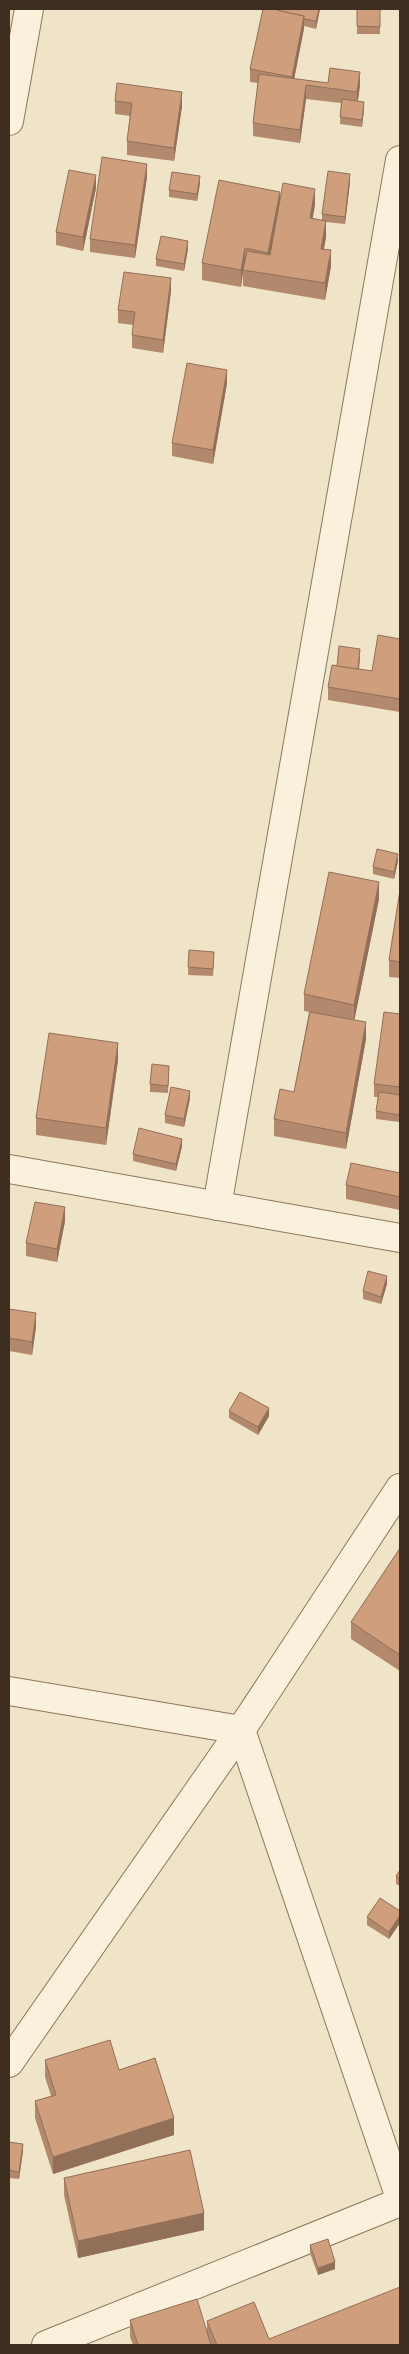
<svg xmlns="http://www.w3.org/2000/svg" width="409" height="2354" viewBox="0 0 409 2354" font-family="'Times New Roman',serif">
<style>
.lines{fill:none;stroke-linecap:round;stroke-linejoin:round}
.street-casing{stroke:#8d765c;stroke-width:30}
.street{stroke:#faf1dc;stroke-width:28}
.wall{fill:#b2896c}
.shaded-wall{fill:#916f58}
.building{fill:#cf9f7d;stroke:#916f58}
</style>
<rect width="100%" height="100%" fill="#f0e4c8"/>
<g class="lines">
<g class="street-casing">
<g id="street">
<path d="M9,121L29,9"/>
<path d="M9,1169L400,1238"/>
<path d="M217,1206L400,160"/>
<path d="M9,1691L241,1730L400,2198"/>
<path d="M9,2063L241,1730L400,1488"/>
<path d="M46,2345L400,2202"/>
</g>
</g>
<use href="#street" class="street"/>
</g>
<g class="wall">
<path d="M263,9H280L279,11H281V9H320L316,29L304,26L294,79L328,83L360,85L358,101L364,109L362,127L340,124L341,103L306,99L300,143L253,136V123L258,83L250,82V69Z"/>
<rect x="357" y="9" width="23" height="25"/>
<path d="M115,101L182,106L174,161L127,155V141L130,116L115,114Z"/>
<path d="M147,177L135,258L90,252V239Z"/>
<path d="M350,182L345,224L326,222V237L324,249L331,266L325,300L243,286V273L241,287L202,280V263L280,198L315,205L312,218L322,220V214Z"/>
<path d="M200,183L197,201L169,197V190Z"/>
<path d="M96,188L83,251L56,245V232Z"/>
<path d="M188,249L184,271L156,266V259Z"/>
<path d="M171,291L163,353L132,348V335L133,325L118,323V310Z"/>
<path d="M227,383L213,464L172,456V443Z"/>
<path d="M400,639V712L328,700V687L337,666L360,656L359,669L372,671Z"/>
<path d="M398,861L394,879L373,874V867Z"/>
<path d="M400,890V978L389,977V960Z"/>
<path d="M379,899L354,1020L366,1039L346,1149L274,1136V1119L294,1092L309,1012L304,1011V994Z"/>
<path d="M189,950L214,959L213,976L188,975Z"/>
<path d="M400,1014V1115L399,1122L376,1119V1111L378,1097H374V1084Z"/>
<path d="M118,1060L106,1145L36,1135V1118Z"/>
<path d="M169,1073L168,1093L150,1092V1084Z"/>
<path d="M190,1098L184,1127L165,1123V1115Z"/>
<path d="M182,1146L176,1171L133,1161V1154Z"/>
<path d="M400,1169V1210L346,1199V1185L399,1173Z"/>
<path d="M65,1221L57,1262L26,1256V1243Z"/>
<path d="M387,1284L381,1304L363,1299V1291Z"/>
<path d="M9,1309L36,1327L32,1355L9,1351Z"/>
<path d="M229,1411L269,1416L258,1435L229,1418Z"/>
<path d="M400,1548V1671L351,1639V1622Z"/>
<path d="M400,1870V1886L396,1884V1876Z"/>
<path d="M400,1911V1923L389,1939L367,1925V1917Z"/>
<path d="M45,2060L119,2070L174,2135L53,2174L35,2118V2101L51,2096L45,2077Z"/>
<path d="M9,2142L23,2151L19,2179L9,2178Z"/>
<path d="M64,2178L204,2230L78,2258L64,2195Z"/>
<path d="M310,2245L335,2269L318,2275L310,2253Z"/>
<path d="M130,2320L207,2333V2321L269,2339L400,2345H133L130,2337Z"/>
</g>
<g class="shaded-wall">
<path d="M319,9H320L316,29V21Z"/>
<path d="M304,16V29L292,90V77Z"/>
<path d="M360,72V85L357,106V92Z"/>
<path d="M306,85V99L300,143V130Z"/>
<path d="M182,92V106L174,161V148Z"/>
<path d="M364,102V109L362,127V120Z"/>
<path d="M147,164V177L135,258V245Z"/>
<path d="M350,174V182L345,224V217Z"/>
<path d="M96,175V188L83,251V237Z"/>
<path d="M200,176V183L197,201V194Z"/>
<path d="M315,189V205L310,234V218Z"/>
<path d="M280,192V208L268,269V253Z"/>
<path d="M326,221V237L321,265V249Z"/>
<path d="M188,241V249L184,271V264Z"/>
<path d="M245,248V265L243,270L241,287V270Z"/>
<path d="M331,250V266L325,300V283Z"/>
<path d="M171,278V291L163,353V340Z"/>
<path d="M227,370V383L213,464V450Z"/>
<path d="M360,649V656L358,679V671Z"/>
<path d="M398,854V861L394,879V872Z"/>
<path d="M379,882V899L354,1022V1005Z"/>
<path d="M366,1022V1039L346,1149V1133Z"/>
<path d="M118,1043V1060L106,1145V1128Z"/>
<path d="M190,1091V1098L184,1127V1119Z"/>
<path d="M182,1139V1146L176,1171V1164Z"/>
<path d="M65,1207V1221L57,1262V1249Z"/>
<path d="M387,1276V1284L381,1304V1297Z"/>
<path d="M36,1313V1327L32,1355V1342Z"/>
<path d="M269,1408V1416L258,1435V1427Z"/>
<path d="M400,1915V1923L389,1939V1932Z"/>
<path d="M174,2118V2135L53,2174V2157Z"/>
<path d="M23,2144V2151L19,2179V2172Z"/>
<path d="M204,2213V2230L78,2258V2241Z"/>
<path d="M335,2262V2269L318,2275V2268Z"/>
</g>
<g class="building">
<path d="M263,9H277V10L304,16L292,77L250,69Z"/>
<path d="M281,9H319L316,21L304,19V16L281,11Z"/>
<path d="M357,9H380V27L357,26Z"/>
<path d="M330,68L360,72L357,92L306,85L300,130L253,123L259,74L328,83Z"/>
<path d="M117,83L182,92L174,148L127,141L132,103L115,101Z"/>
<path d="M342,99L364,102L362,120L340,117Z"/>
<path d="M102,157L147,164L135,245L90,239Z"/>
<path d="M69,170L96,175L83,237L56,232Z"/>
<path d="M328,171L350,174L345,217L322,214Z"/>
<path d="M172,172L200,176L197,194L169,190Z"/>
<path d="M219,180L280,192L268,253L245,248L241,270L202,263Z"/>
<path d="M283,183L315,189L310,218L326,221L321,249L331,250L325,283L243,270L247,251L270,255Z"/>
<path d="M161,236L188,241L184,264L156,259Z"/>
<path d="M124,272L171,278L163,340L132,335L135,312L118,310Z"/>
<path d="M187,363L227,370L213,450L172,443Z"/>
<path d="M378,635L400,639V699L328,687L332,665L372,671Z"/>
<path d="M339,646L360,649L358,669L337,666Z"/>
<path d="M377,849L398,854L394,872L373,867Z"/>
<path d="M329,872L379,882L354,1005L304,994Z"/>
<path d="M400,890V962L389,960Z"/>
<path d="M189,950L214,952L213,969L188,967Z"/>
<path d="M310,1012L366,1022L346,1133L274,1119L280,1089L294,1092Z"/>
<path d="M384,1012L400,1014V1087L374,1084Z"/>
<path d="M49,1033L118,1043L106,1128L36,1118Z"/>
<path d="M152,1064L169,1066L168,1086L150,1084Z"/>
<path d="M171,1087L190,1091L184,1119L165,1115Z"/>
<path d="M379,1092L400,1095V1108L399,1115L376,1111Z"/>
<path d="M139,1128L182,1139L176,1164L133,1154Z"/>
<path d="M351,1163L400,1173V1197L346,1185Z"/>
<path d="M35,1202L65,1207L57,1249L26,1243Z"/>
<path d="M368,1271L387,1276L381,1297L363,1291Z"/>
<path d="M9,1309L36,1313L32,1342L9,1338Z"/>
<path d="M240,1392L269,1408L258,1427L229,1411Z"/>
<path d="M400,1548V1655L351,1622Z"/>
<path d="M400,1870V1879L396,1876Z"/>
<path d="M380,1898L400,1911V1915L389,1932L367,1917Z"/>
<path d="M110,2040L119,2070L155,2058L174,2118L53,2157L35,2101L56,2095L45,2060Z"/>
<path d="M9,2142L23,2144L19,2172L9,2170Z"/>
<path d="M190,2150L204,2213L78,2241L64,2178Z"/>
<path d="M328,2239L335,2262L318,2268L310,2245Z"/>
<path d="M400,2287V2345H217L207,2321L254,2302L269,2339Z"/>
<path d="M197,2299L211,2345H138L130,2320Z"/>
</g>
<rect width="409" height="2354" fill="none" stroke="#3d2e20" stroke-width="20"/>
</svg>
